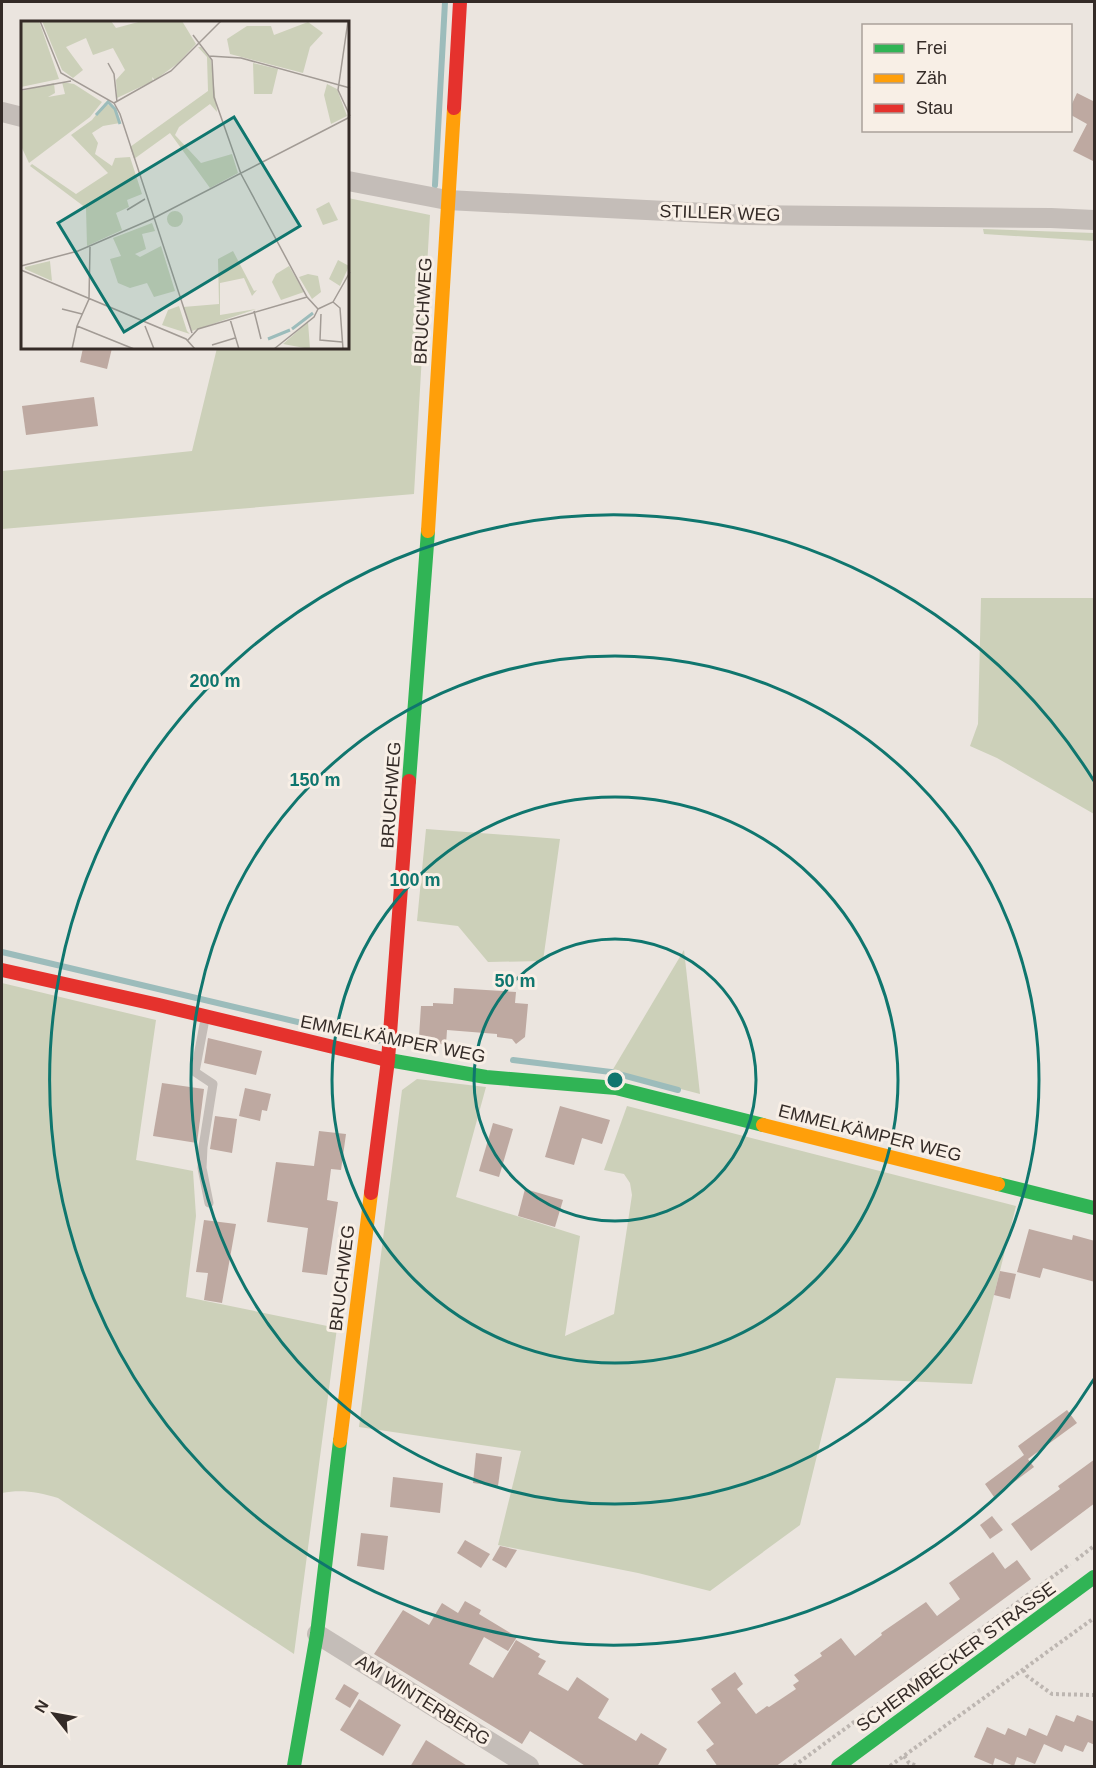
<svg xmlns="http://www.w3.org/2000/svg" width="1096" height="1768" viewBox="0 0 1096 1768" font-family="Helvetica,sans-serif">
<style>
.green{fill:#ccd0b9}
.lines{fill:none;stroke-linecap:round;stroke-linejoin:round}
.stream{stroke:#9cbcbb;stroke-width:6}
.building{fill:#bea9a1}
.path{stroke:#bdb6b1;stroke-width:4;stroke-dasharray:3 3;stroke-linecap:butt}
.lane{stroke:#c4bdb8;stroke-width:9}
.street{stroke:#c4bdb8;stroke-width:20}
.fast{stroke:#30b455;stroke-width:14}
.slow{stroke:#ff9f0a;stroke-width:14}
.jam{stroke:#e5322d;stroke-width:14}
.ring{fill:none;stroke:#0f766e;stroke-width:3}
.labels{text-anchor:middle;stroke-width:6;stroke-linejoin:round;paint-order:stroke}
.street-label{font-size:18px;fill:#342b27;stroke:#f8efe6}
.inset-river{fill:none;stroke:#9cbcbb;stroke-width:3}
.inset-road{fill:none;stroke:#a29b95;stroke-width:1.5}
.view{fill:#0f766e;fill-opacity:0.15;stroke:#0f766e;stroke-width:3}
.inset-edge{fill:none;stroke:#342b27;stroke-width:3}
.centre{fill:#0f766e;stroke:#f8efe6;stroke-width:3}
.ring-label{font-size:18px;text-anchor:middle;font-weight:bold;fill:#0f766e;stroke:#f8efe6;stroke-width:6;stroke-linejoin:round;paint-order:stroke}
</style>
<rect width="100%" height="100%" fill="#ebe5df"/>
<g class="green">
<path d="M348,198L430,215L414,494L2,529V471L192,451L217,348H348Z"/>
<path d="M983,229L1094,233V241L984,234Z"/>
<path d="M981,598H1094V814L997,758L970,746L978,724Z"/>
<path d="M426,829L560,839L543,961L488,962L458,926L417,921Z"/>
<path d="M684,950L700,1094L612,1071Z"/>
<path d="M2,983L156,1020L136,1160L193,1171L196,1216L186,1297L337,1328L294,1654L58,1498C38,1492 21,1489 2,1493Z"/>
<path d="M417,1079L486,1087L456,1197L580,1236L565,1336L614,1314L632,1195L630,1183L624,1174L604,1170L627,1106L1016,1206L972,1384L836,1378L800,1525L710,1591L638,1573L498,1545L521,1451L359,1427L402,1090Z"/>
</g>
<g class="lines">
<g class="stream">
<path d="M435,185L445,2"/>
<path d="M2,952L378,1041"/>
<path d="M513,1060L611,1072L678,1090"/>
</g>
</g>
<g class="building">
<path d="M1077,93L1095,102V162L1073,151L1087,124L1071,115V106Z"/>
<path d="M83,348H112L107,369L80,362Z"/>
<path d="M94,397L98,426L26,435L22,406Z"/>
<path d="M454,988L516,992L515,1003L528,1004L525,1037L516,1044L512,1039L497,1037V1034L447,1030L446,1045L423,1041L419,1037L421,1006H433V1003L453,1004Z"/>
<path d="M208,1038L262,1051L256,1075L204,1063Z"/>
<path d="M162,1083L204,1089L197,1143L153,1136Z"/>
<path d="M245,1088L271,1094L267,1111L262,1110L260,1121L239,1116Z"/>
<path d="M560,1106L610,1120L602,1144L582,1138L574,1165L545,1157Z"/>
<path d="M215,1116L237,1119L232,1153L210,1149Z"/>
<path d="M493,1123L513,1129L499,1177L479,1171Z"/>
<path d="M319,1131L346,1134L341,1170L331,1169L327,1200L338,1202L327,1275L302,1272L308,1228L267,1222L276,1162L314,1166Z"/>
<path d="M525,1189L563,1200L555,1227L518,1216Z"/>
<path d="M204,1220L236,1224L222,1303L204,1300L208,1273L196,1272Z"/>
<path d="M1029,1229L1072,1240L1073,1235L1095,1241V1282L1043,1268L1040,1278L1017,1272Z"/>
<path d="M1000,1271L1016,1274L1010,1299L994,1295Z"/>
<path d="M1067,1410L1077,1423L1028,1459L1034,1467L994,1497L985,1484L1024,1455L1018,1446Z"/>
<path d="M476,1453L502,1457L498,1486L473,1483Z"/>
<path d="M1095,1459V1503L1031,1551L1011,1524L1060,1489L1058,1486Z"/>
<path d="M393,1477L443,1483L440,1513L390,1507Z"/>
<path d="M992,1516L1003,1530L990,1539L980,1525Z"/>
<path d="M361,1533L388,1536L384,1570L357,1566Z"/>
<path d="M465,1540L490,1554L481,1568L457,1553Z"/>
<path d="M500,1546L517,1550L506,1568L492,1560Z"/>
<path d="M993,1552L1005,1569L1017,1560L1031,1579L775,1767H718L706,1750L714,1744L697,1722L721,1703L711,1689L735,1672L743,1684L737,1689L756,1714L767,1706L769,1707L796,1689L793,1685L799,1681L794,1675L822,1656L820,1653L841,1638L855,1656L882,1635L881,1633L926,1602L937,1616L960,1599L949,1583Z"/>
<path d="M465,1601L481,1610L479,1614L517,1637L508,1651L484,1637L469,1664L493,1678L516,1640L540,1654L538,1657L546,1661L538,1674L568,1691L577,1677L609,1699L598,1718L636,1741L641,1733L667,1749L657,1767H587L530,1731L522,1744L374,1654L403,1610L429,1625L442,1603L458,1613Z"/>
<path d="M344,1684L359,1693L350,1708L335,1699Z"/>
<path d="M359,1699L401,1725L383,1756L340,1730Z"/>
<path d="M1056,1715L1074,1722L1077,1715L1095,1722V1745L1088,1742L1083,1752L1065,1745L1062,1752L1044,1744L1035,1764L1017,1757L1014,1766L995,1758L993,1765L974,1757L987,1727L1005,1735L1008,1728L1026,1736L1029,1728L1047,1736Z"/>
<path d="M426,1740L469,1767H410Z"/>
</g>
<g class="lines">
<g class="path">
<path d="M1076,1560L1094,1546"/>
<path d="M1023,1670L1027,1676L1052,1694L1094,1695"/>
<path d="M904,1756L909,1763L917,1766"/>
<path d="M794,1766L1070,1564"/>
<path d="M890,1766L1094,1618"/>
</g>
<path class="lane" d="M205,1019L195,1072L213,1084L203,1147L202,1168L209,1203"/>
<g class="street">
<path d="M2,112L22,117"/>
<path d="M348,181L447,200L745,215L1051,218L1094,220"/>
<path d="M317,1634L529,1766"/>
</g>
<g class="fast">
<path d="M409,781L428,531"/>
<path d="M383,1059L486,1077L616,1088L763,1125"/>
<path d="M998,1184L1094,1208"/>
<path d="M294,1766L317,1634L340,1441"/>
<path d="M838,1766L1094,1577"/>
</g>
<g class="slow">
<path d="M428,531L454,108"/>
<path d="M763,1125L998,1184"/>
<path d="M340,1441L371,1193"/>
</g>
<g class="jam">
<path d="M454,108L460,2"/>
<path d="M2,970L159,1005L383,1059"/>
<path d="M371,1193L388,1060L409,781"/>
</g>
</g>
<g class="ring">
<circle cx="615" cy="1080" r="141"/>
<circle cx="615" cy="1080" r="283"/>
<circle cx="615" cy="1080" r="424"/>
<path d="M1094 1379A565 565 0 1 1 1094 781"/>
</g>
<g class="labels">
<g class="street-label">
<text transform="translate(720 213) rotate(2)" y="6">STILLER WEG</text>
<text transform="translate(423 311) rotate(-87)" y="6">BRUCHWEG</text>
<text transform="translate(391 795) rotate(-86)" y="6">BRUCHWEG</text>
<text transform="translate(393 1039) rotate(11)" y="6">EMMELKÄMPER WEG</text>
<text transform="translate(870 1133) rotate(14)" y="6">EMMELKÄMPER WEG</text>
<text transform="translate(342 1278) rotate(-83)" y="6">BRUCHWEG</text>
<text transform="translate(956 1657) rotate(-36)" y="6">SCHERMBECKER STRASSE</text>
<text transform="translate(423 1700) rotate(32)" y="6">AM WINTERBERG</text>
</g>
</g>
<g transform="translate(21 21)">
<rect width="328" height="328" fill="#ebe5df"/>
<path d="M0,0H18L38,58L0,66ZM21,0H90L95,7L121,0H161L175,23L156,43L134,59L131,56L132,60L96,77L95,59L104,49L92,27L72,34L65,17L45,26L62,49L52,57L41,49ZM287,1L302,12L289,26L282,52L209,33L206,18L226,5H250L253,14ZM177,26H180L190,39L196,91L189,83L158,106L154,114L180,142L211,133L217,152L189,167L149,112L113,138L109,126L187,70L186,36ZM232,42L257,48L251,73H233ZM41,61L53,63L81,81L69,96L8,142L0,125L1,70L33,62L34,72L27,76L44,73ZM306,63L316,68L326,95L310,103L303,74ZM84,82L94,88L99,102L82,105L71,112L77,122L74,133L91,145L94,137L109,136L121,173L106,179L108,186L95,192L101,209L66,225L65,187L9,145L11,143L55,173L87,152L50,114L71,99ZM308,181L317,199L302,204L295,188ZM146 198a8 8 0 1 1 16 0a8 8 0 1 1-16 0ZM131,202L134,210L121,213L125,228L114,233L119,236L140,225L154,270L133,276L126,262L109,267L97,262L89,238L100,235L92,217ZM212,230L233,270L236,269L231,275L223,257L199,262V294L235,288L171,310L162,286L198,283L197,238ZM317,239L328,245L319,265L308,258ZM29,240L31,260L4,248V246ZM268,245L283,271L260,279L251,261L255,253ZM287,253L297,255L300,271L291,278L278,256ZM158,285L166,310L169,313L141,304L147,289ZM287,301L289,328L262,323Z" fill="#ccd0b9"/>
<path class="inset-river" d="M75,94L87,81L94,88L99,103M271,308L292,292M247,318L269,309"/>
<path class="inset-road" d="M19,0L40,52L93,82L99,93L171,312M327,0L317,69L329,95M172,14L191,39L193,76L220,153L286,276L297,288M188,35L220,37L329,67M87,42L93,53L96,81M0,69L50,60M93,82L150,50L200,0M106,189L124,178M0,245L57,230L131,198L329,96M0,249L165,318L174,328M312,281L319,287L322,328M41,288L61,293M297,288L312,281L329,251M233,290L240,318M300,293L299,319L321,321M209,298L218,328M56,305L113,328M124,305L133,328M167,319L177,308L286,276M191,324L214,317M51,328L56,305L68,278L69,226M253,328L293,296L297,288"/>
<path class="view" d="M213,96L279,205L103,311L37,202Z"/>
<rect width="328" height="328" class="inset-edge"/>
</g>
<circle cx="615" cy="1080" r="9" class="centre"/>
<g class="ring-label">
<text x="215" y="687">200 m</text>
<text x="315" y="786">150 m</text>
<text x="415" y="886">100 m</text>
<text x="515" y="987">50 m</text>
</g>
<rect width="1096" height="1768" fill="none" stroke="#342b27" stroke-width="6"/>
<rect x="862" y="24" width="210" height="108" fill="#f8efe6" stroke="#aaa19a" stroke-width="1.5"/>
<rect x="874" y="44" width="30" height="9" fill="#30b455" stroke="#aaa19a" stroke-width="1.5"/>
<text x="916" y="54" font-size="18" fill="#342b27">Frei</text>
<rect x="874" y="74" width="30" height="9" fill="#ff9f0a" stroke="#aaa19a" stroke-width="1.5"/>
<text x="916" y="84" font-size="18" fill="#342b27">Zäh</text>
<rect x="874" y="104" width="30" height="9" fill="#e5322d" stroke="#aaa19a" stroke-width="1.5"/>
<text x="916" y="114" font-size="18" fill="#342b27">Stau</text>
<g transform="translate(54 1714) rotate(301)" stroke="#f8efe6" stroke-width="4.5" paint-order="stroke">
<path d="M0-4.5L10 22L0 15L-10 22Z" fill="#342b27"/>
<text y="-9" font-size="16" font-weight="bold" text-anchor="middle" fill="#342b27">N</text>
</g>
</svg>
